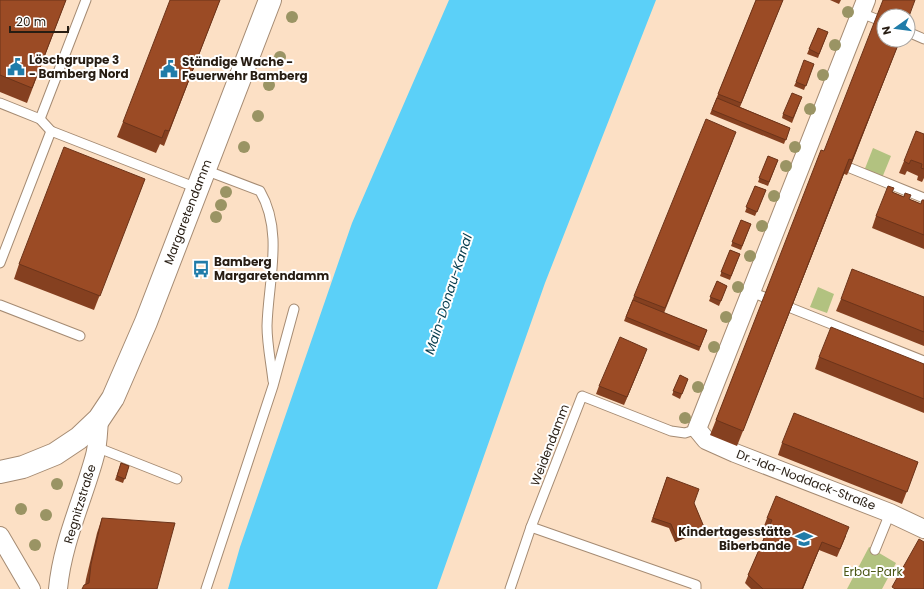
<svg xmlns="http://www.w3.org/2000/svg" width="924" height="589" viewBox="0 0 924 589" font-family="Poppins,sans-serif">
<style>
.green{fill:#b2c280}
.water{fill:#5bd0f8}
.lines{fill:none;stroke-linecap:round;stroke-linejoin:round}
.service-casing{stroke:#a58b73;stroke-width:11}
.minor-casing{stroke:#a58b73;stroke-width:20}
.tertiary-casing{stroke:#a58b73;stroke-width:24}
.service{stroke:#fff;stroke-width:9}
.minor{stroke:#fff;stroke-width:18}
.tertiary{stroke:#fff;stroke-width:22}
.tree{fill:#9a9464}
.wall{fill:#854020}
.shaded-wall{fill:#6c341a}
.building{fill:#9b4b25;stroke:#6c341a}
.labels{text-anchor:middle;stroke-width:4;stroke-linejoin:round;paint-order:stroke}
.poi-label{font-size:12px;font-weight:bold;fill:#271d13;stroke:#fff;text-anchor:start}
.street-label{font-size:12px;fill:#271d13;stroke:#fff}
.park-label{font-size:12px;fill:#4a5614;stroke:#fff}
.water-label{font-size:13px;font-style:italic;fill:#053c4d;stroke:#fff}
</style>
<rect width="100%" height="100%" fill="#fce0c5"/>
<g class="green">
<path d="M873,148L891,156L882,178L864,171Z"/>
<path d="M818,287L834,294L827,313L810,307Z"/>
<path d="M869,547L896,563L882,589H847Z"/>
</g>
<path class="water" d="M449,0H656L545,283L437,589H228L240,547L352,223Z"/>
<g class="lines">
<g class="service-casing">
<g id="service">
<path d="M861,13L876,19"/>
<path d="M908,32L924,39"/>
<path d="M0,103L40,119L51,131"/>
<path d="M40,119L86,0"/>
<path d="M850,168L924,198"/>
<path d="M205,170L260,191C284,232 268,282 267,326C267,344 271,363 273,381"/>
<path d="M0,263L51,131L197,188"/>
<path d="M751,292L764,297"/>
<path d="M0,305L80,336"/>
<path d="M791,308L924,361"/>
<path d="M96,447L177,479"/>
<path d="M531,527L696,585V589"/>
<path d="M875,550L890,513"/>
<path d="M206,589L273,386L294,309"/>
<path d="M510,589L531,527L582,396L671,431L685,433L697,429"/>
</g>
</g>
<g class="minor-casing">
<g id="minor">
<path d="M866,0L697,429L706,440L735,453L890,513L924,529"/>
<path d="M0,536L31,589"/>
<path d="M58,589C62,544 82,502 94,459C98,447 98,432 99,419"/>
</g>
</g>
<g class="tertiary-casing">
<path id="tertiary" d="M0,472L23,467L55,454L79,438L99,419L113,398L146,322L270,0"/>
</g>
<use href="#service" class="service"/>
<use href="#minor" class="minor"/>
<use href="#tertiary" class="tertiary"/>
</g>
<g class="tree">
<circle cx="848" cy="12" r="6"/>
<circle cx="292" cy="17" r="6"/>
<circle cx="835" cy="45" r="6"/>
<circle cx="280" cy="57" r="6"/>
<circle cx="823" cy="75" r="6"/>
<circle cx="269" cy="85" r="6"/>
<circle cx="810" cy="109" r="6"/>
<circle cx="258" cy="116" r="6"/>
<circle cx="244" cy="147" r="6"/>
<circle cx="795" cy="147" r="6"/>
<circle cx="786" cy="166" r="6"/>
<circle cx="226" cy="192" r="6"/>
<circle cx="774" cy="196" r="6"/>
<circle cx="221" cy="205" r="6"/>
<circle cx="216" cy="217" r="6"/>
<circle cx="762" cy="226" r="6"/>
<circle cx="750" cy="256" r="6"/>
<circle cx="738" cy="287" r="6"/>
<circle cx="726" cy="317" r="6"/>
<circle cx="714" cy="347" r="6"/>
<circle cx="698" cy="387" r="6"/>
<circle cx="685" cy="418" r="6"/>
<circle cx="57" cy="484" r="6"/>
<circle cx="21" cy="509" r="6"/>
<circle cx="46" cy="515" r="6"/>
<circle cx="35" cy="545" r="6"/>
</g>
<g class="wall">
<path d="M0,0H66L27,103L0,92Z"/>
<path d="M220,0L164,146L160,144L156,153L117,137L123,122Z"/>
<path d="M756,0H783L740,107L790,128L784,144L710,114Z"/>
<path d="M830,0H841L839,4Z"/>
<path d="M818,28L828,32L818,58L807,54Z"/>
<path d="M900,40L850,168L847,175L844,174L737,446L710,435L716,420L824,151Z"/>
<path d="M814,64L804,90L794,86L796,82Z"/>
<path d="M802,97L792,123L782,118L783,114Z"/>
<path d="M924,134V178L922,182L917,180L918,176L907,171L905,175L899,173L904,161Z"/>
<path d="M733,140L664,313L707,330L699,351L624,321L634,296Z"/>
<path d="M768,156L778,160L768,186L758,182Z"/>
<path d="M145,179L94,310L14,279L19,264Z"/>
<path d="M755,186L766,190L755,216L745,212Z"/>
<path d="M892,192L921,204L924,200V249L872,228L876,216Z"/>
<path d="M741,220L751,224L741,250L731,246Z"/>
<path d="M730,250L740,254L730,280L720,276Z"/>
<path d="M717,281L727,286L719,306L709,301Z"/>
<path d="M924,297V346L836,311L841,299Z"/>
<path d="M644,357L624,405L596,394L599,386Z"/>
<path d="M819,357L924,364V413L815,369Z"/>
<path d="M680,375L688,379L680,399L672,395Z"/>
<path d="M782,443L918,462L902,504L778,455Z"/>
<path d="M121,463L129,466L123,483L115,480Z"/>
<path d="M667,477L694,503L704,527L703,531L675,542L669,528L651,522Z"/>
<path d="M102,518L157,589L85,585L86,579L97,533Z"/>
<path d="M767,518L846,536L837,557L819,550L803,589H751L745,583L768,528L764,526Z"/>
</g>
<g class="shaded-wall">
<path d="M900,40L847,175L852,160Z"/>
<path d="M849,159L844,174L737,446L743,431Z"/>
<path d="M647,349L644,357L624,405L627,397Z"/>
<path d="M704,527L703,531L675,542L677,538Z"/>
<path d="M822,542L803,589H802Z"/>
</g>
<g class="building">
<path d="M0,0H66L32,88L0,75Z"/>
<path d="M170,0H220L169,131L165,130L162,138L123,122Z"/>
<path d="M756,0H783L741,103L718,94Z"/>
<path d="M883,0H915L908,19V16H884V40H900L852,160L849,159L743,431L716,420L821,150L824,151Z"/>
<path d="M818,28L828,32L819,54L809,49Z"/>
<path d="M804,60L814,64L806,86L796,82Z"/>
<path d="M792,93L802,97L793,118L783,114Z"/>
<path d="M717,98L790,128L786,140L712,110Z"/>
<path d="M706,119L736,132L665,308L634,296Z"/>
<path d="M916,131L924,134V169L921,168L922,164L911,160L909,164L904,161Z"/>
<path d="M64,147L145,179L100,296L19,264Z"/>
<path d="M768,156L778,160L769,182L759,178Z"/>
<path d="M755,186L766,190L757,212L746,207Z"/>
<path d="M888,186L894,188L892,192L904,197L905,193L911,195L909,199L921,204L922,200H924V235L876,216Z"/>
<path d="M741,220L751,224L742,246L732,242Z"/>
<path d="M730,250L740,254L731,276L721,272Z"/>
<path d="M852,269L924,297V332L841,299Z"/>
<path d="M717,281L727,286L721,301L710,297Z"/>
<path d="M633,300L707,330L700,347L626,317Z"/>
<path d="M831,327L924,364V399L819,357Z"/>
<path d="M620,337L647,349L627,397L599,386Z"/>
<path d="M680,375L688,379L682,394L673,391Z"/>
<path d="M794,413L918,462L907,492L782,443Z"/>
<path d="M121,463L129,466L125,479L117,476Z"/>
<path d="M667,477L699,489L694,503L704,527L677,538L671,524L653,518Z"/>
<path d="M776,496L849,527L840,549L822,542L802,589H763L748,575L772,520L767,518Z"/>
<path d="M102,518L175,523L157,589H82L84,585L89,583L91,564Z"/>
<path d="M919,539L924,542V589H895L892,587Z"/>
</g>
<defs>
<g id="civic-bare" transform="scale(1.38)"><path d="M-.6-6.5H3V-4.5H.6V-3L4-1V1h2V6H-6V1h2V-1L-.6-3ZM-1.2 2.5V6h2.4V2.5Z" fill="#207ca9" stroke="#fff" stroke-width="2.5" paint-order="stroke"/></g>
<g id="bus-bare" transform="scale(1.38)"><path d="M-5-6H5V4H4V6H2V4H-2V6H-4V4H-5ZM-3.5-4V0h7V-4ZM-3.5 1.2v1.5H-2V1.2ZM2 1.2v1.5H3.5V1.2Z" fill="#207ca9" stroke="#fff" stroke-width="2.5" paint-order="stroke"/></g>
<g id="school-bare" transform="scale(1.38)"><path d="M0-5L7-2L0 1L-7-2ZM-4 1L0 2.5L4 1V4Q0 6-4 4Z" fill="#207ca9" stroke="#fff" stroke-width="2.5" paint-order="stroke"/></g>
</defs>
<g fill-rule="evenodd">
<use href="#civic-bare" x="16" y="67"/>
<use href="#civic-bare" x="169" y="69"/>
<use href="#bus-bare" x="201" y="269"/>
<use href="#school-bare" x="804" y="539"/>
</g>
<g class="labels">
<g class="poi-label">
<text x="29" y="64">Löschgruppe 3<tspan x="29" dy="14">- Bamberg Nord</tspan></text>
<text x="182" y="66">Ständige Wache -<tspan x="182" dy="14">Feuerwehr Bamberg</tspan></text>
<text x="214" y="266">Bamberg<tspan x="214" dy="14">Margaretendamm</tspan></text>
<text x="791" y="536" text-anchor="end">Kindertagesstätte<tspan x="791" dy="14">Biberbande</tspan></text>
</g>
<g class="street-label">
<text transform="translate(188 212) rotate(-69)" y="4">Margaretendamm</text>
<text transform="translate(550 445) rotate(-69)" y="4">Weidendamm</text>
<text transform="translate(806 480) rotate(21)" y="4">Dr.-Ida-Noddack-Straße</text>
<text transform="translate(80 504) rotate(-73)" y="4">Regnitzstraße</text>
</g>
<g class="park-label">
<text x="873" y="576">Erba-Park</text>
</g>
<g class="water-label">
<text transform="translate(448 294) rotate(-72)" y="5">Main-Donau-Kanal</text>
</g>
</g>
<g transform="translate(896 28) rotate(256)"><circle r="19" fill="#ffffff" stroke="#a9a5a1"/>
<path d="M0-3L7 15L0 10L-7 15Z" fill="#207ca9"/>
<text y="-6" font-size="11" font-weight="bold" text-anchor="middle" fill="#271d13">N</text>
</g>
<path d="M10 26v6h58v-6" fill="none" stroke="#271d13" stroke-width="2"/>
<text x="16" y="26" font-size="12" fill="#271d13" stroke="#ffffff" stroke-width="3" paint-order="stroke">20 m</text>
</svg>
